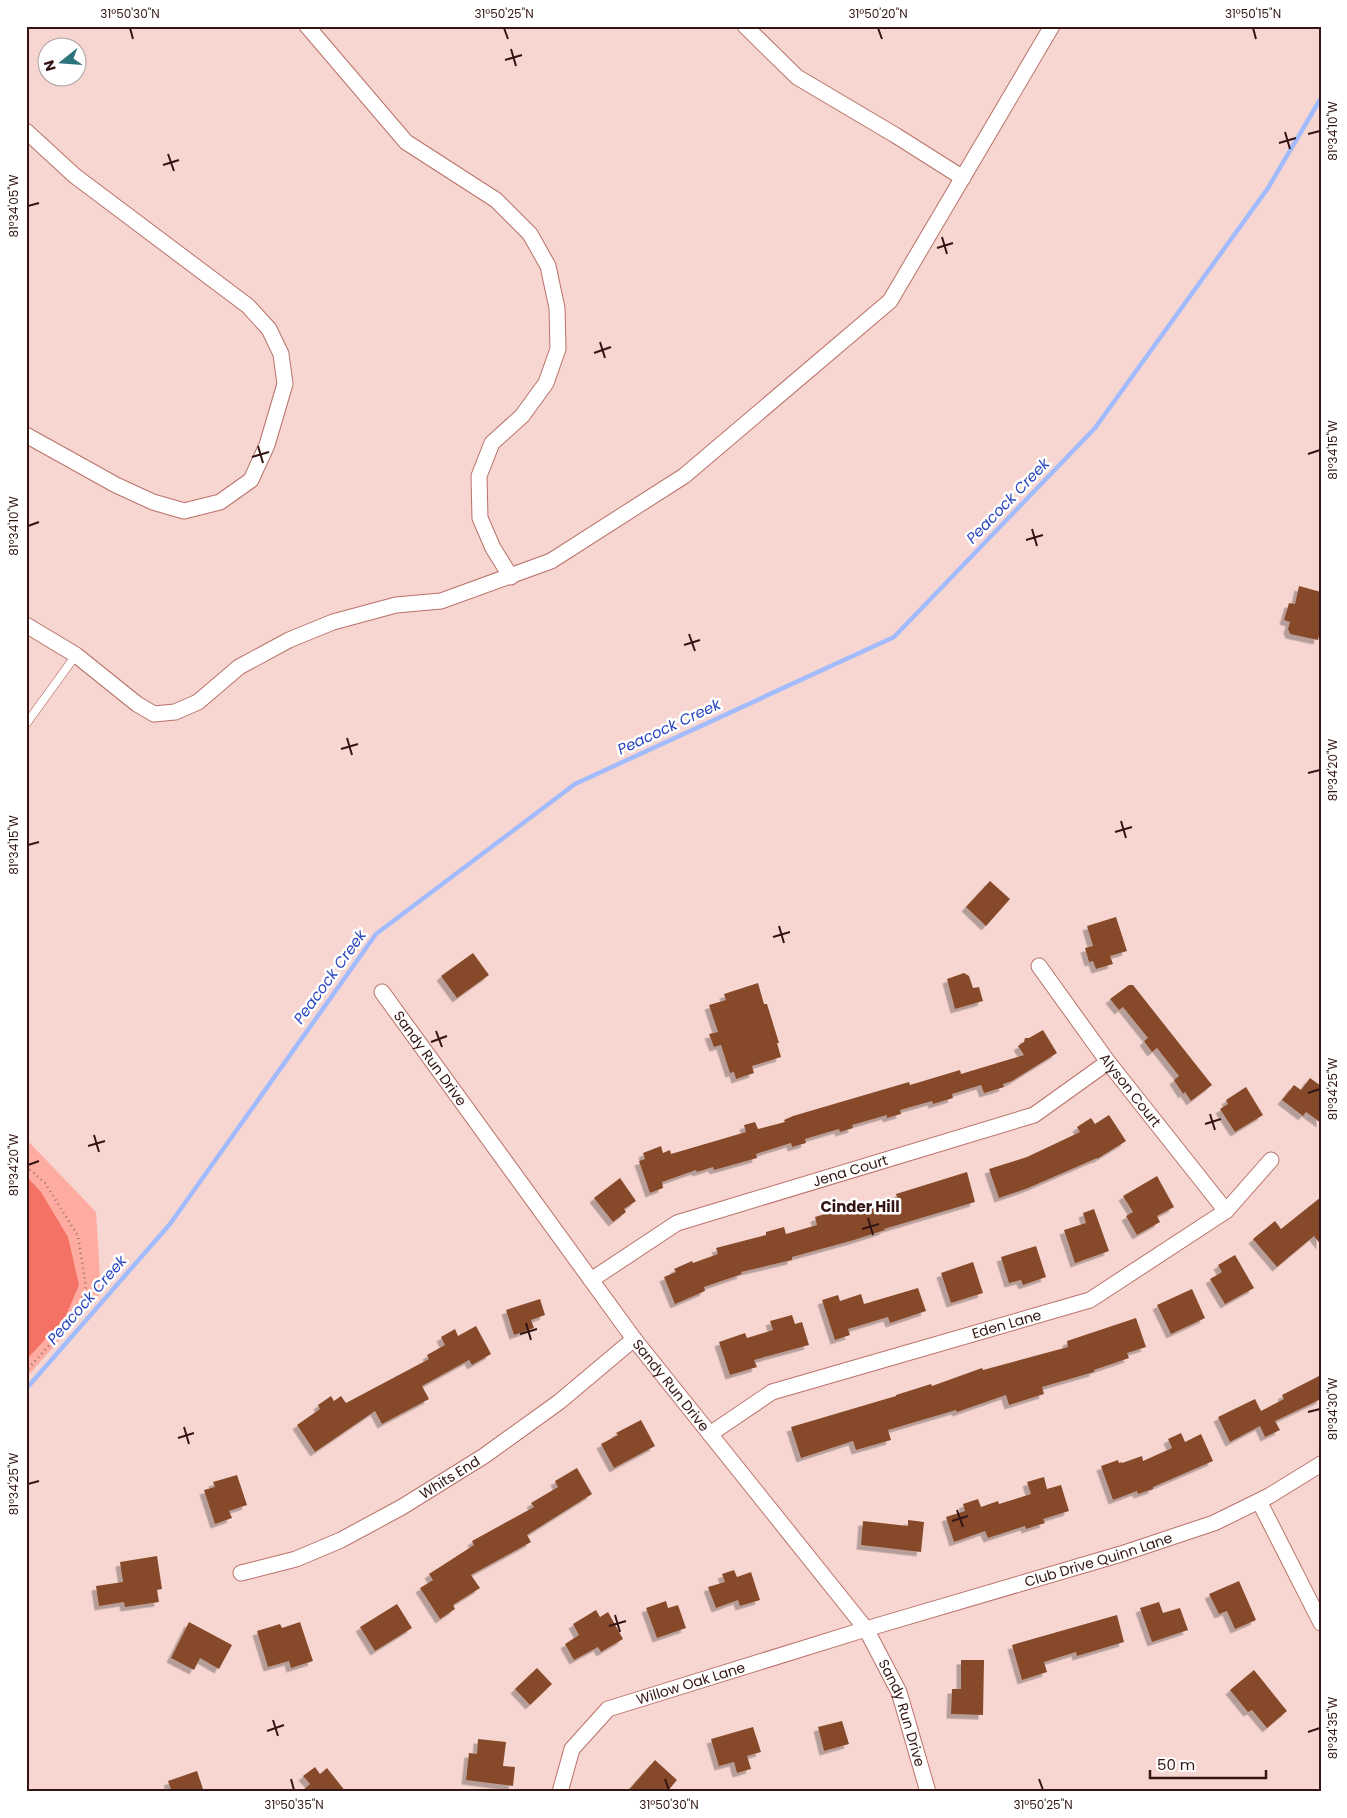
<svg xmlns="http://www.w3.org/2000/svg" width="1347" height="1818" viewBox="0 0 1347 1818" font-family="Poppins,sans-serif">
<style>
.green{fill:#feaca1}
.forest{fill:#f47265}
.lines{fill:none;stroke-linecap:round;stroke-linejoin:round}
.stream{stroke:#a2bbfc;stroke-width:4.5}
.building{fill:#864a29;filter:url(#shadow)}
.service-casing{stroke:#ba7168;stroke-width:9}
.minor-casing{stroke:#ba7168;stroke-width:17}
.path{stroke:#90716d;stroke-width:2.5;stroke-dasharray:1 4;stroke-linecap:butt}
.service{stroke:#fff;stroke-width:8}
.minor{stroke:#fff;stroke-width:15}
.ticks{fill:none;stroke:#331613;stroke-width:2}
.labels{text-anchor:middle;stroke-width:5;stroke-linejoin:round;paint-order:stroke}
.street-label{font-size:14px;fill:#331613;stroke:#fff}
.water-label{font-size:15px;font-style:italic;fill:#2b47c0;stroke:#fff}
.neighbourhood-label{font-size:15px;font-weight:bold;fill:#331613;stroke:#fff}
.neatline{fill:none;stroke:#331613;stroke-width:2}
.ticks-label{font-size:12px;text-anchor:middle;fill:#331613}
</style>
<defs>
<filter id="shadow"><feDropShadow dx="-4.5" dy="4.5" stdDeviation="0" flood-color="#0004"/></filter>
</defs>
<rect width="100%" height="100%" fill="#f7d6d1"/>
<path class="green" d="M26,1139L96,1212L101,1293L26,1378Z"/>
<path class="forest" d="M26,1176L41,1192L68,1237L79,1285L65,1318L26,1360Z"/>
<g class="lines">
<path class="stream" d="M26,1389L170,1224L376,934L575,784L894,637L1095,428L1268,188L1321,98"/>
</g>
<g class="building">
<path d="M1299,586L1321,592V628L1318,640L1290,634L1288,629L1290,622L1284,620L1289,603L1295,604Z"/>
<path d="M990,881L1010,899L986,926L966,907Z"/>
<path d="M1116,917L1127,951L1110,956L1113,964L1096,969L1093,961L1089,962L1085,948L1093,946L1087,926Z"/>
<path d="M473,953L489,975L457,998L441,976Z"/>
<path d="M964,973L969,976L973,988L979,987L983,1001L955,1009L947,979Z"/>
<path d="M758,983L764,1004H767L779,1043H777L781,1057L752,1066L754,1073L736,1079L734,1072L730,1073L721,1045L714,1047L709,1034L718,1032L709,1005L726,1000L724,994Z"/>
<path d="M1129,985H1133L1212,1085L1191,1101L1185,1092L1183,1094L1174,1080L1179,1076L1157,1048L1152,1052L1144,1041L1148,1038L1123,1007L1119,1010L1110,999Z"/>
<path d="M1043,1030L1057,1053L1012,1081L1003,1084L1004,1087L984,1093L981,1085L952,1094L953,1098L933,1104L932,1101L900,1110L901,1114L887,1118V1115L852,1125L853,1128L840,1132L839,1129L805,1139L806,1143L792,1147L791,1143L756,1154L757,1158L714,1170L713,1167L697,1172L696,1170L662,1182L663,1188L650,1193L639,1161L645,1159L643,1153L661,1146L663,1153L670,1150L671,1154L746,1132L744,1125L755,1122L758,1129L785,1122L784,1120L793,1116L909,1082L910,1085L960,1070L961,1074L1024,1055L1018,1046L1024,1042L1025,1038H1029Z"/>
<path d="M1310,1078L1321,1086V1123L1306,1112L1303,1116L1282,1100L1294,1085L1301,1090Z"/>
<path d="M1246,1087L1263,1115L1235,1132L1220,1109L1228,1104L1226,1100Z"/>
<path d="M1109,1115L1126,1141L1097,1159V1158L1028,1188L999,1198L989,1169L1027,1157L1080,1132L1077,1127L1091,1118L1095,1124Z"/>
<path d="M967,1172L975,1202L884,1229L885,1230L854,1240L792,1257V1260L741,1272L742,1274L704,1287L705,1291L675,1304L664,1277L676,1272L674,1269L692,1261L693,1263L718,1254L716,1248L766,1235V1232L784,1227L786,1234L817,1225L815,1217L861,1203L862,1208L897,1197L896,1194Z"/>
<path d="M1157,1176L1174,1207L1157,1216L1160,1222L1137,1235L1126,1216L1133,1212L1123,1196Z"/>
<path d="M620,1178L636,1201L624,1209L626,1212L613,1222L594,1198Z"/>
<path d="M1321,1197V1245L1314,1236L1277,1267L1253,1239L1275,1221L1281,1229Z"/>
<path d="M1094,1209L1109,1251L1075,1263L1064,1230L1086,1223L1083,1213Z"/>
<path d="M1036,1246L1046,1277L1023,1285L1021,1280L1009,1283L1001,1257Z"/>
<path d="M1235,1255L1254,1288L1225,1304L1210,1279L1222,1272L1218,1265Z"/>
<path d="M973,1262L983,1293L951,1303L941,1273Z"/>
<path d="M918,1288L926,1311L890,1323L888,1317L848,1329L850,1335L835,1340L822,1300L838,1295L840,1301L861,1294L864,1304Z"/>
<path d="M1192,1289L1205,1318L1171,1334L1157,1305Z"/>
<path d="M540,1299L545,1315L531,1320L534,1328L514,1335L506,1310Z"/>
<path d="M792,1315L795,1324L802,1322L809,1345L754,1360L757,1367L730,1375L719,1342L745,1333L747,1338L773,1330L770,1321Z"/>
<path d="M1136,1318L1146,1347L1127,1353L1129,1358L1094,1370V1372L1042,1387L1044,1394L1009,1405L1006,1395L957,1412L956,1410L888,1430L891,1440L856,1450L853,1441L801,1458L791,1427L896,1396V1395L931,1384L932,1386L982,1368L983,1370L1068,1347L1067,1341Z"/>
<path d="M476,1326L491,1354L472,1365L469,1360L422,1386L429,1399L382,1424L375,1411L315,1452L297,1425L320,1409L318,1405L331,1396L334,1401L341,1396L346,1403L429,1359L427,1355L445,1345L441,1337L455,1329L458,1336Z"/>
<path d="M1321,1375V1399L1275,1421L1280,1430L1265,1437L1260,1426L1230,1442L1218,1417L1255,1399L1261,1411L1284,1399L1282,1395Z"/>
<path d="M641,1420L655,1446L614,1468L601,1444L618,1435L616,1433Z"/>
<path d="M1181,1433L1185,1442L1201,1434L1213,1461L1153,1487V1489L1138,1494L1137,1491L1113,1500L1101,1466L1118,1460L1119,1463L1122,1462V1463L1142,1456L1143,1461L1172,1448L1168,1439Z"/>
<path d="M577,1468L592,1494L527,1535L531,1542L471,1575L480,1588L453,1605L455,1609L440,1619L420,1588L433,1580L429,1574L474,1545L472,1541L534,1507L531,1503L558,1487L555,1481Z"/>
<path d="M237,1475L247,1505L229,1511L232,1518L215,1524L204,1490L215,1487L213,1482Z"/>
<path d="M1044,1477L1047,1489L1061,1485L1069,1511L1043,1519L1045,1523L1026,1529L1025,1526L988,1538L985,1531L954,1542L946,1517L965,1511L963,1504L978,1499L981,1507L998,1501L999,1504L1031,1494L1027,1482Z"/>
<path d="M908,1520L924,1522L921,1552L861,1545L863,1521L908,1526Z"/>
<path d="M157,1556L162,1589L157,1590L159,1602L125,1607L124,1602L99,1606L96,1586L123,1582L120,1562Z"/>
<path d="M734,1570L737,1577L751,1572L760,1600L740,1606L738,1600L716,1608L708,1587L725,1582L722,1574Z"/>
<path d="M1239,1581L1256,1620L1235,1629L1227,1611L1219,1614L1209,1594Z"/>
<path d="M666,1601L668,1608L678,1605L686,1628L657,1638L646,1608Z"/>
<path d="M1159,1602L1163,1613L1180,1608L1188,1630L1152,1642L1140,1608Z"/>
<path d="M397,1604L412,1628L375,1651L360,1627Z"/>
<path d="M596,1610L600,1617L608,1612L623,1639L601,1652L598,1647L574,1660L565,1644L579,1635L573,1624Z"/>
<path d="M1117,1615L1124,1642L1077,1656L1076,1652L1044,1662L1047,1672L1022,1680L1012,1645Z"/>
<path d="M189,1622L232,1645L219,1669L200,1658L194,1670L171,1658Z"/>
<path d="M300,1622L313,1661L291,1668L289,1661L268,1667L257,1631L280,1624L282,1628Z"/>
<path d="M961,1660H984L983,1715L951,1714L952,1689H961Z"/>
<path d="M537,1668L552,1684L530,1705L515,1689Z"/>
<path d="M1254,1670L1287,1711L1267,1728L1252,1710L1248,1712L1230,1690Z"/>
<path d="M842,1721L849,1744L824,1751L818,1727Z"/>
<path d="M753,1727L761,1752L747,1756L751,1769L737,1773L734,1762L719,1766L711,1739Z"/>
<path d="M478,1739L506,1742L503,1766L515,1767L513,1786L466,1780L469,1753L477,1754Z"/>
<path d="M655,1760L677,1780L667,1792H627Z"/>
<path d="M315,1767L320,1774L327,1768L346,1792H301L310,1784L303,1776Z"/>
<path d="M197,1771L204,1792H172L168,1781Z"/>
</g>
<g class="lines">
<g class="service-casing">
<path id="service" d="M26,724L76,655"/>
</g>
<g class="minor-casing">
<g id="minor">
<path d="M307,26L406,142L496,200L530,234L548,266L557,308L558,349L546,383L522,416L492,443L479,476L480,518L493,548L511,577"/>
<path d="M745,26L797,77L895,135L963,178"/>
<path d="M26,131L75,176L248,306L269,329L281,354L285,384L267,445L251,480L220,502L184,511L153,502L116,485L26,435"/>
<path d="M26,625L76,655L137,704L154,714L175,712L198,702L239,667L289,640L333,622L396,605L441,601L551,561L684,476L890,301L1052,26"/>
<path id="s1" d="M1039,966L1108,1062L1226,1211"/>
<path id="s2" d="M382,992L634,1339L866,1629L899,1692L928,1792"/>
<path id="s3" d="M591,1280L677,1223L1034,1115L1108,1062"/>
<path id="s4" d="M710,1434L772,1392L1090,1300L1226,1211L1271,1160"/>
<path d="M1259,1501L1321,1623"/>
<path id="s5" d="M241,1573L296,1559L341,1540L402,1507L484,1456L559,1402L634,1339"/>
<path id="s6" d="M560,1792L572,1749L608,1709L866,1629L1121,1554L1214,1523L1269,1496L1321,1464"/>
</g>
</g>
<path class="path" d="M26,1166L45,1183L78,1236L86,1287L73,1319L26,1371"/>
<use href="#service" class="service"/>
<use href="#minor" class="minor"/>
</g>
<path class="ticks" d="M130,28L133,39M504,28L508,39M878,28L882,39M1253,28L1256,39M511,49L516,66M505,60L522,55M1285,132L1290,149M1308,134L1320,131M1279,143L1296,138M168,154L174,171M163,165L179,160M28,206L39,203M942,237L947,254M937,248L953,243M600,342L605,358M594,353L611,347M258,446L263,463M1308,454L1320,450M252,457L269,452M28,526L39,522M1032,529L1037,546M1026,540L1043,535M689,634L695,651M684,645L700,640M347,738L352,755M341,749L358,744M1308,773L1320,770M1121,821L1126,838M1115,832L1132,827M28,845L39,842M779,926L784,943M773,937L790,932M436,1031L442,1047M431,1042L447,1036M1308,1093L1320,1089M1210,1114L1215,1130M1205,1124L1221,1119M94,1135L99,1152M88,1146L105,1141M28,1165L39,1161M868,1218L873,1235M862,1229L879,1224M526,1323L531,1340M520,1334L537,1329M1308,1412L1320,1409M184,1427L189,1444M178,1438L194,1433M28,1484L39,1481M957,1510L963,1527M952,1521L968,1516M615,1615L620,1632M609,1626L626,1621M273,1720L278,1736M267,1731L284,1725M1308,1732L1320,1728M291,1779L294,1790M665,1779L669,1790M1039,1779L1043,1790"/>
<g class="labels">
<g class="street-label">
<text dy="5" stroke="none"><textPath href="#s2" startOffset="82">Sandy Run Drive</textPath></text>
<text dy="5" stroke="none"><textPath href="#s1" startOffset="154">Alyson Court</textPath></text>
<text dy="5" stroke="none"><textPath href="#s3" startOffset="284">Jena Court</textPath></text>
<text dy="5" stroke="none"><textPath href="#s4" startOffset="319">Eden Lane</textPath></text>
<text dy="5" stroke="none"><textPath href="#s2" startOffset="488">Sandy Run Drive</textPath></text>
<text dy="5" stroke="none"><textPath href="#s5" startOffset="231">Whits End</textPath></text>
<text dy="5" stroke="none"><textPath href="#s6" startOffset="611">Club Drive Quinn Lane</textPath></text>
<text dy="5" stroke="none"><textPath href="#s6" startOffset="185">Willow Oak Lane</textPath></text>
<text dy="5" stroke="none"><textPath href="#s2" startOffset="892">Sandy Run Drive</textPath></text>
</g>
<g class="water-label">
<text transform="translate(1008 501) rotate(-46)" y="5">Peacock Creek</text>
<text transform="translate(669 727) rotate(-25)" y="5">Peacock Creek</text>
<text transform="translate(330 977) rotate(-54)" y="5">Peacock Creek</text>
<text transform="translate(87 1300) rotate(-49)" y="5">Peacock Creek</text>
</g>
<g class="neighbourhood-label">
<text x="860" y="1212">Cinder Hill</text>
</g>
</g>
<rect width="1347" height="1818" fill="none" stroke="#ffffff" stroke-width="55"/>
<g transform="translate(62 62) rotate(253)"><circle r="24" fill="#ffffff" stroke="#ada2a1"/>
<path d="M0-4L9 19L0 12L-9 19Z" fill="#2b747d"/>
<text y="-8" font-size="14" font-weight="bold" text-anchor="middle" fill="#331613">N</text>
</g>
<path d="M1150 1770v8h116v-8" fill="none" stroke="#331613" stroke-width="2.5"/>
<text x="1157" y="1770" font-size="15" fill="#331613" stroke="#ffffff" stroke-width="4" paint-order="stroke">50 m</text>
<rect x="28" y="28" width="1292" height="1762" class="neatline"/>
<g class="ticks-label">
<text x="130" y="18">31°50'30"N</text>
<text x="504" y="18">31°50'25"N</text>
<text x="878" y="18">31°50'20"N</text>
<text x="1253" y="18">31°50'15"N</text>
<text transform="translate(1333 131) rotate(-90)" y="4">81°34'10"W</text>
<text transform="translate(14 206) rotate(-90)" y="4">81°34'05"W</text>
<text transform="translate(1333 450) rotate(-90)" y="4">81°34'15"W</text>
<text transform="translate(14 526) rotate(-90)" y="4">81°34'10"W</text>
<text transform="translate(1333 770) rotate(-90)" y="4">81°34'20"W</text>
<text transform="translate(14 845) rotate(-90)" y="4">81°34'15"W</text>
<text transform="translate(1333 1089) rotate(-90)" y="4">81°34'25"W</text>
<text transform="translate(14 1165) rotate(-90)" y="4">81°34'20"W</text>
<text transform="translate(1333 1409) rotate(-90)" y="4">81°34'30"W</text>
<text transform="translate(14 1484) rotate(-90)" y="4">81°34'25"W</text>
<text transform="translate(1333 1728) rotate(-90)" y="4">81°34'35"W</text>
<text x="294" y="1809">31°50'35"N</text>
<text x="669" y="1809">31°50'30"N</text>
<text x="1043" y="1809">31°50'25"N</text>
</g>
</svg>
